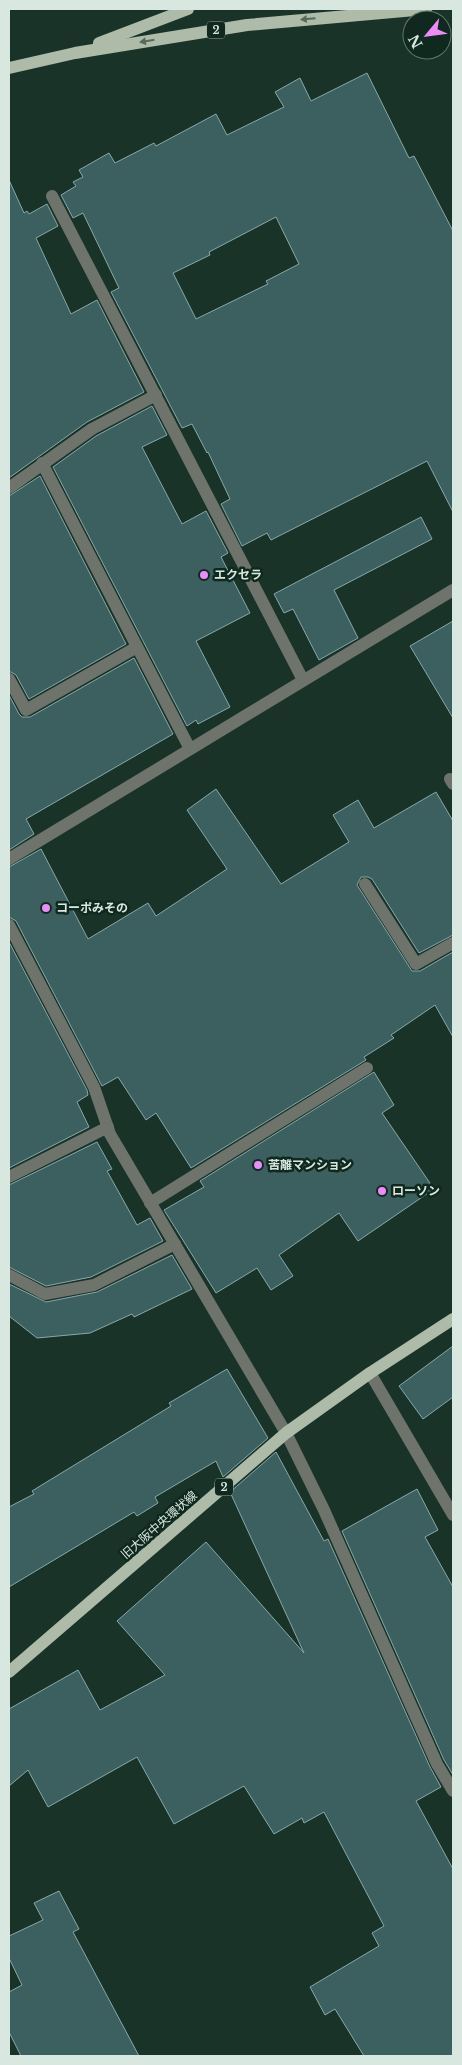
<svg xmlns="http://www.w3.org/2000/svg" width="462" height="2065" viewBox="0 0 462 2065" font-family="'Libre Baskerville','Noto Sans JP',serif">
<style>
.building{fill:#3c5f60;stroke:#88a9a9;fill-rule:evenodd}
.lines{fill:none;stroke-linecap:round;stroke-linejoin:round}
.minor{stroke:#6e746b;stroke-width:12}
.major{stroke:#aebba8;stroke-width:12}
.oneway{fill:#576b5d}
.poi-dot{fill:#ee8bf8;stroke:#10291f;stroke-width:2}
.labels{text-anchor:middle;stroke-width:5;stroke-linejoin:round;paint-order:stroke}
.shield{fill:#10291f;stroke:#9caea6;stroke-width:1}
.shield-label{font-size:11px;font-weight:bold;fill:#d8e7e0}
.poi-label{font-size:12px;font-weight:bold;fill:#d8e7e0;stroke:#10291f;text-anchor:start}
.street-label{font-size:12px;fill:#d8e7e0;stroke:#10291f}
</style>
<rect width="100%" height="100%" fill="#1a3329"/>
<g class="building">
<path d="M367,73L409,158L414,156L453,231V512L427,461L271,540L267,533L242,546L221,504L230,499L208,452L207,453L192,424L182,428L111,292L119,288L83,213L73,218L61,195L76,186L73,182L83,177L79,170L109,153L115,163L154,143L156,146L216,114L227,135L284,107L275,92L300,78L311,101ZM276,217L299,264L266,281L268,284L196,319L173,273L210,255L209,252Z"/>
<path d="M9,180L24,213L27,211L29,214L47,204L58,226L36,238L71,314L97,300L144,392L87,422L9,478Z"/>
<path d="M152,406L167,435L142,447L182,524L206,511L228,553L221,557L250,613L196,641L230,707L198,724L196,720L187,726L53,467L96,436Z"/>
<path d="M40,476L126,644L29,699L16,675L9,671V496Z"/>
<path d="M421,517L432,539L334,590L358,638L319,660L293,609L284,613L274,594Z"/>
<path d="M453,621V718L410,646Z"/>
<path d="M134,658L173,734L26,819L34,834L9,850V695L19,714L22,717H30Z"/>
<path d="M216,789L281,884L349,842L333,815L358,800L374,828L436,792L453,821V935L419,953L372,879L368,877H361L357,885L412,971H420L453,952V1037L435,1005L391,1035L394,1038L364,1057L366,1060L191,1168L156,1113L146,1120L118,1077L102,1086L16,921L9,917V867L41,849L88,939L148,903L156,916L227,869L187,810Z"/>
<path d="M9,942L87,1090L88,1095L77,1102L89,1127L9,1168Z"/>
<path d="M374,1072L394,1105L382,1113L434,1189L358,1241L339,1213L279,1255L293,1276L271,1290L257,1268L216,1293L164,1210L204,1187L200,1181Z"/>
<path d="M97,1142L112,1169L107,1171L137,1225L150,1218L163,1241L91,1277L46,1286L9,1267V1185Z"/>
<path d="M172,1255L192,1289L134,1317L132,1314L90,1333L37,1338L9,1316V1284L46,1302L97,1292Z"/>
<path d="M453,1346V1397L423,1419L399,1386Z"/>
<path d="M227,1369L268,1438L223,1477L216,1461L155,1497L158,1503L137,1516L134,1512L9,1587V1507L34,1494L32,1491L171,1406L169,1403Z"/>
<path d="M276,1452L324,1541L328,1539L430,1767L441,1787L416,1801L453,1869V2056H364L335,2009L325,2015L310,1987L379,1946L372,1933L384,1926L324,1812L304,1823L302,1818L274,1834L244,1786L174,1824L137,1757L48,1807L28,1770L9,1786V1709L78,1670L100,1710L165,1675L117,1621L206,1542L304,1653L230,1492Z"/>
<path d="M417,1489L438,1530L425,1537L453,1587V1775L444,1760L342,1531Z"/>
<path d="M59,1891L79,1929L73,1932L139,2056H21L9,2032V1992L22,1985L9,1958V1936L43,1920L34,1903Z"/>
</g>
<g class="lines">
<g class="minor">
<path d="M52,196L303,680"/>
<path d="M42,463L190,749"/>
<path d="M9,488L92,429L156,395"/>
<path d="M9,679L26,710L137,647"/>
<path d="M450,779L453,784"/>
<path d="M9,859L453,590"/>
<path d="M365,884L416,964L453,943"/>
<path d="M9,925L94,1087L110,1134L286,1433L324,1510L437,1764L453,1791"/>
<path d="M9,1177L108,1127"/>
<path d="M150,1203L367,1068"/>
<path d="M9,1275L45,1294L94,1285L175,1244"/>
<path d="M370,1373L453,1515"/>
</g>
<g class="major">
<path d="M99,43L188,9"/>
<path d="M9,68L75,53L247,25L426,9"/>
<path d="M9,1672L286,1433L370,1373L453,1319"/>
</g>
</g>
<defs><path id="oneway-solid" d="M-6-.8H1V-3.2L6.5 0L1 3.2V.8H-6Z" transform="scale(1.25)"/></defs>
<g class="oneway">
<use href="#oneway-solid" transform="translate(308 19) rotate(175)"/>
<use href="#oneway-solid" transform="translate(147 41) rotate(171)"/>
</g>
<g class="poi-dot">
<circle cx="204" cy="575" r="5"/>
<circle cx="46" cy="908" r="5"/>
<circle cx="258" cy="1165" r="5"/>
<circle cx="382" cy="1191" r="5"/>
</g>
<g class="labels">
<g class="shield">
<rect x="207" y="21.5" width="18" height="17" rx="4"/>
<rect x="215" y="1478.5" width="18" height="17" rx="4"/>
</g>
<g class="shield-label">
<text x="216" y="34">2</text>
<text x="224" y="1491">2</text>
</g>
<g class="poi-label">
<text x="214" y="579">エクセラ</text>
<text x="56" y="912">コーポみその</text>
<text x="268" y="1169">苦離マンション</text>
<text x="392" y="1195">ローソン</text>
</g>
<g class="street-label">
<text transform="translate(159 1525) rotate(-41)" y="4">旧大阪中央環状線</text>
</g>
</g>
<rect width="462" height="2065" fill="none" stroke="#d8e7e0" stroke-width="20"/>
<g transform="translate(427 35) rotate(241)"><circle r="24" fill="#10291f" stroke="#60756c"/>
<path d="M0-4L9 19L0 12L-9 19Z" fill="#ee8bf8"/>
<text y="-8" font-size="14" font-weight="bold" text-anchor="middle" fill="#d8e7e0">N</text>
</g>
</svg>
